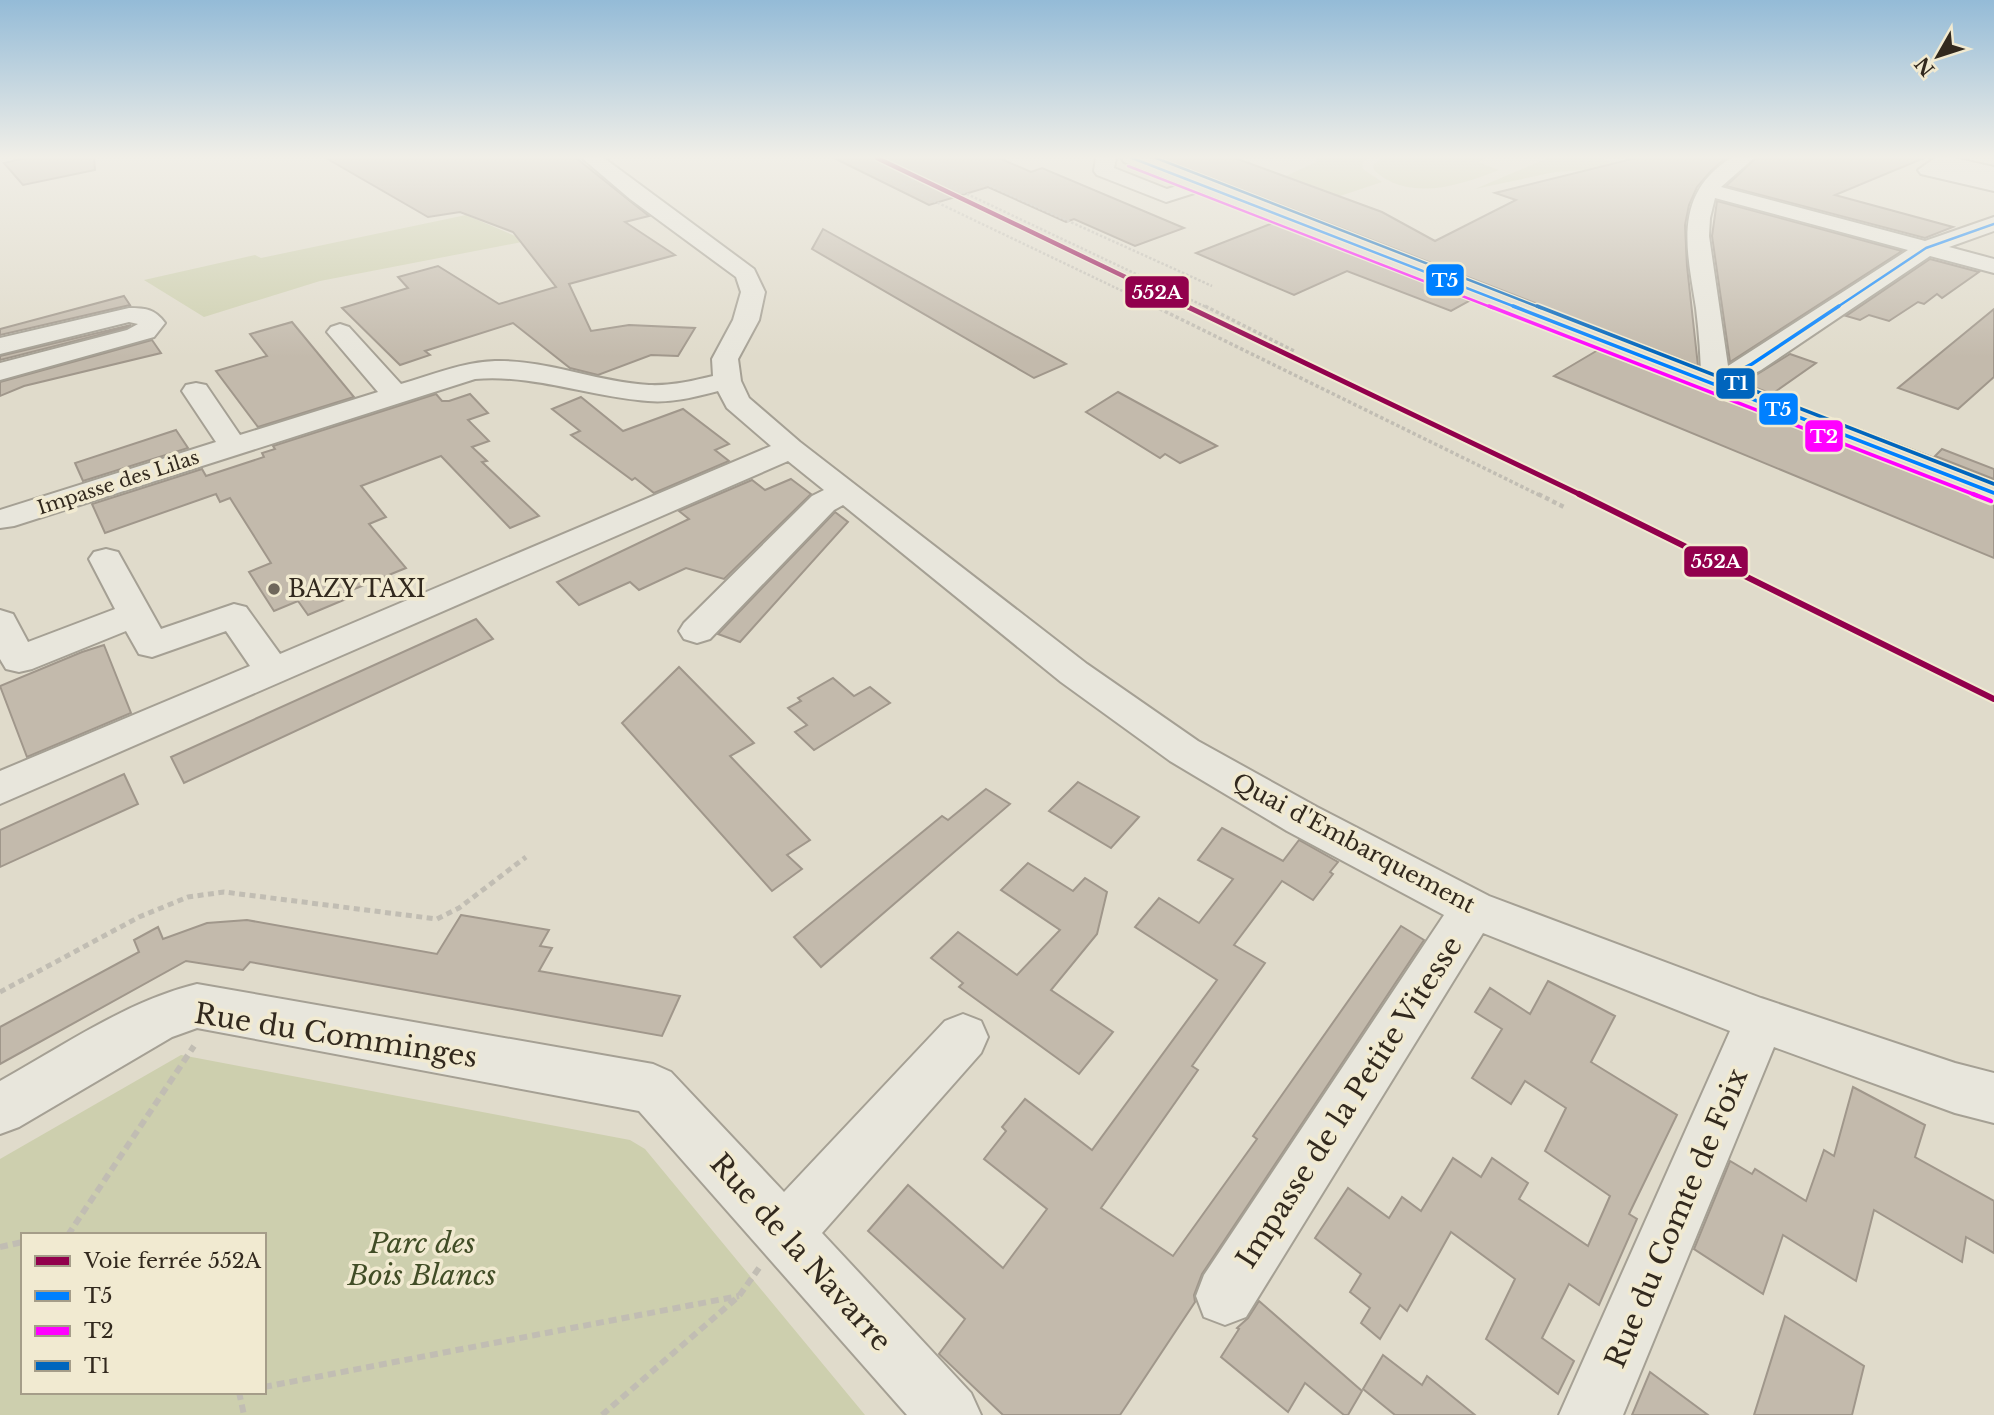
<svg xmlns="http://www.w3.org/2000/svg" width="1994" height="1415" viewBox="0 0 1994 1415" font-family="'Libre Baskerville',serif">
<style>
.green{fill:#cdcfae;fill-rule:evenodd}
.building{fill:#c3baac;stroke:#a0978b;stroke-width:2}
.lines{fill:none;stroke-linecap:round;stroke-linejoin:round}
.minor-casing{stroke:#a5a094;stroke-width:4}
.major-casing{stroke:#8b857b;stroke-width:4}
.path-far4{stroke:#c1bdb3;stroke-width:2.5;stroke-dasharray:2.5 2;stroke-linecap:butt}
.path-far3{stroke:#c1bdb3;stroke-width:3.5;stroke-dasharray:3.5 2.5;stroke-linecap:butt}
.path-far2{stroke:#c1bdb3;stroke-width:4.5;stroke-dasharray:4.5 3.5;stroke-linecap:butt}
.path-far1{stroke:#c1bdb3;stroke-width:5;stroke-dasharray:6 4.5;stroke-linecap:butt}
.path{stroke:#c1bdb3;stroke-width:6;stroke-dasharray:8 5;stroke-linecap:butt}
.minor{fill:#e8e6dc;fill-rule:evenodd}
.major{fill:#e0dcce;fill-rule:evenodd}
.bus-1-far1-casing{stroke:#f1ead1;stroke-width:5}
.bus-1-casing{stroke:#f1ead1;stroke-width:7}
.bus-2-far2-casing{stroke:#f1ead1;stroke-width:5}
.bus-2-far1-casing{stroke:#f1ead1;stroke-width:7}
.bus-2-casing{stroke:#f1ead1;stroke-width:9}
.bus-3-far1-casing{stroke:#f1ead1;stroke-width:5}
.bus-3-casing{stroke:#f1ead1;stroke-width:7}
.bus-1-far1{stroke:#0080ff;stroke-width:2.5}
.bus-1{stroke:#0080ff;stroke-width:3.5}
.bus-2-far2{stroke:#f0f;stroke-width:2.5}
.bus-2-far1{stroke:#f0f;stroke-width:3.5}
.bus-2{stroke:#f0f;stroke-width:4.5}
.bus-3-far1{stroke:#0065bd;stroke-width:2.5}
.bus-3{stroke:#0065bd;stroke-width:3.5}
.rail-1-far2-casing{stroke:#f1ead1;stroke-width:7}
.rail-1-far1-casing{stroke:#f1ead1;stroke-width:9}
.rail-1-casing{stroke:#f1ead1;stroke-width:10}
.rail-1-far2{stroke:#92004c;stroke-width:4.5}
.rail-1-far1{stroke:#92004c;stroke-width:5}
.rail-1{stroke:#92004c;stroke-width:6}
.poi-dot{fill:#6f675b;stroke:#f1ead1;stroke-width:2.5}
.labels{text-anchor:middle;stroke-width:7;stroke-linejoin:round;paint-order:stroke}
.far-street-label{font-size:19px;fill:#32291e;stroke:#f1ead1}
.poi-label{font-size:23px;fill:#32291e;stroke:#f1ead1;text-anchor:start}
.street-label{font-size:23px;fill:#32291e;stroke:#f1ead1}
.near-street-label{font-size:28px;fill:#32291e;stroke:#f1ead1}
.near-park-label{font-size:28px;font-style:italic;fill:#414d26;stroke:#f1ead1}
.line-badge{stroke:#f1ead1;stroke-width:2.5}
.badge-label{font-size:19px;text-anchor:middle;font-weight:bold;fill:#fff}
</style>
<rect width="100%" height="100%" fill="#e0dbcb"/>
<g class="green">
<path d="M1316,158H1368L1362,164L1363,169L1382,182L1340,196L1286,176L1316,162Z"/>
<path d="M1382,158H1487L1478,162L1499,170C1461,185 1409,203 1374,170L1373,165Z"/>
<path d="M1548,158H1600L1629,167L1555,172L1475,189Z"/>
<path d="M466,215L527,241L320,281L204,317L144,280L255,255L261,258Z"/>
<path d="M181,1055L630,1140L645,1149L865,1415H0V1159ZM23,1235H264V1392H23Z"/>
</g>
<g class="building">
<path d="M25,158H94L95,170L23,185L4,163Z"/>
<path d="M326,158H576L649,216L625,222L675,255L569,284L591,331L629,325L695,328L678,356L651,355L598,375L570,368L513,323L425,351L430,355L400,365L342,308L408,288L398,277L438,266L499,304L556,287L513,232L460,212L428,217Z"/>
<path d="M834,158H999L1031,172L1042,168L1184,228L1135,246L1074,219L1066,222L988,187L929,205Z"/>
<path d="M1160,158H1235L1382,212L1435,241L1516,200L1495,193L1636,158H1726L1711,171L1697,187L1689,205L1685,225L1687,266L1698,366Z"/>
<path d="M1756,158H1924L1835,195L1953,227L1925,238L1726,186Z"/>
<path d="M1717,201L1902,251L1730,362L1712,236Z"/>
<path d="M1273,223L1471,300L1451,311L1347,271L1294,295L1196,253Z"/>
<path d="M823,229L1066,364L1034,378L812,249Z"/>
<path d="M1930,259L1979,272L1942,298L1937,294L1924,304L1918,302L1889,321L1869,315L1860,320L1846,316Z"/>
<path d="M124,296L130,305L0,335V329Z"/>
<path d="M1994,309V377L1958,409L1898,388Z"/>
<path d="M292,322L354,397L258,427L216,371L267,356L250,334Z"/>
<path d="M131,325L126,328L0,360V356Z"/>
<path d="M152,340L161,353L24,386L0,396V382Z"/>
<path d="M1598,350L1994,504V558L1554,376Z"/>
<path d="M1790,354L1816,363L1772,394L1743,383Z"/>
<path d="M1118,392L1217,446L1180,463L1165,454L1160,458L1086,412Z"/>
<path d="M436,394L442,401H449L470,394L488,413L468,420L489,441L472,447L487,461L482,462L539,516L510,528L441,456L361,486L386,517L369,524L406,568L342,594L346,599L308,615L298,601L274,611L249,572L271,563L230,498L220,502L216,494L105,533L92,504L202,469L206,476L264,457L262,453L275,449L273,446Z"/>
<path d="M581,397L623,431L683,409L729,444L715,450L729,461L654,493L635,478L632,480L571,435L580,431L552,409Z"/>
<path d="M176,430L188,448L83,481L75,463Z"/>
<path d="M1942,449L1994,469V479L1935,456Z"/>
<path d="M791,479L811,494L724,579L686,568L639,590L630,582L579,605L557,582L689,519L679,511L752,480L765,490Z"/>
<path d="M835,512L848,522L740,642L718,634Z"/>
<path d="M476,619L493,639L184,783L171,757Z"/>
<path d="M104,645L131,713L27,757L0,686L82,652Z"/>
<path d="M679,667L754,743L730,756L810,840L787,855L802,869L772,891L622,723Z"/>
<path d="M833,678L854,696L870,687L890,703L814,750L795,732L807,725L788,708L801,701L798,698Z"/>
<path d="M124,774L138,804L0,867V830Z"/>
<path d="M1078,782L1139,817L1111,848L1049,811Z"/>
<path d="M986,789L1010,804L821,967L794,937L942,816L948,820Z"/>
<path d="M1222,828L1283,861L1299,840L1338,862L1330,872L1333,874L1313,900L1282,881L1234,945L1265,963L1192,1066L1198,1070L1101,1208L1173,1256L1257,1139L1253,1136L1401,926L1424,940L1202,1274L1194,1295L1195,1302L1120,1415H1003L939,1354L965,1319L868,1231L908,1185L1003,1268L1047,1209L984,1159L1006,1131L1002,1127L1025,1099L1092,1150L1217,980L1135,927L1159,898L1199,923L1233,879L1198,860Z"/>
<path d="M1028,863L1073,891L1085,878L1107,892L1097,934L1051,990L1113,1032L1079,1074L959,987L963,983L931,958L958,932L1017,975L1060,930L1001,890Z"/>
<path d="M461,915L549,930L540,946L552,948L539,971L680,996L662,1036L250,962L243,970L186,961L0,1064V1027L139,952L134,940L158,927L163,939L207,923L247,920L437,954Z"/>
<path d="M1548,981L1615,1016L1591,1062L1677,1115L1629,1214L1637,1219L1599,1305L1569,1284L1542,1338L1574,1361L1558,1394L1486,1339L1515,1279L1451,1232L1407,1311L1400,1305L1380,1339L1361,1323L1370,1308L1350,1292L1361,1274L1315,1238L1348,1188L1389,1218L1402,1197L1421,1211L1453,1158L1481,1177L1492,1158L1528,1183L1519,1199L1588,1246L1610,1196L1545,1151L1566,1108L1525,1081L1511,1104L1472,1078L1502,1029L1475,1012L1490,988L1530,1014Z"/>
<path d="M1853,1087L1925,1125L1915,1157L1994,1201V1253L1966,1237L1962,1262L1874,1210L1856,1281L1783,1235L1763,1294L1694,1249L1730,1161L1752,1174L1755,1169L1806,1201L1824,1150L1834,1156Z"/>
<path d="M1259,1301L1362,1391L1348,1415H1344L1305,1383L1288,1412L1221,1357L1239,1329L1237,1328L1248,1318Z"/>
<path d="M1785,1316L1864,1366L1852,1415H1754Z"/>
<path d="M1383,1355L1422,1385L1427,1376L1475,1415H1395L1363,1389Z"/>
<path d="M1650,1372L1708,1415H1632Z"/>
</g>
<g class="lines">
<g class="minor-casing">
<g id="minor">
<path d="M582,158H604L754,269L765,292L759,320L738,359L741,381L749,398L800,442L1087,664L1198,741L1317,807L1489,896L1761,998L1955,1063L1994,1073V1123L1955,1113L1774,1047L1623,1415H1559L1730,1031L1483,933L1246,1317L1225,1325L1204,1317L1196,1296L1204,1275L1444,915L1287,831L1170,761L1061,682L843,505L834,510L710,639L697,643L684,639L679,631L684,623L812,496L824,490L788,461L0,804V771L250,666L226,631L152,657L139,654L126,631L32,669L19,672L6,669L0,659V610L13,614L28,642L115,609L89,559L94,552L106,549L118,552L161,629L234,604L246,607L280,654L771,446L727,408L718,391C695,397 672,403 648,401C589,397 535,374 475,379L14,526L0,528V510L216,442L182,391L186,385L196,383L206,385L240,435L378,392L327,332L331,327L340,324L349,327L401,384C432,375 463,362 495,361C548,360 597,382 649,385C671,386 692,381 713,376L712,359L733,320L741,292L736,277L630,199Z"/>
<path d="M1096,158H1116L1114,168L1167,189L1200,179L1207,181L1210,185L1207,189L1166,202L1097,175L1094,171Z"/>
<path d="M1731,158H1754L1721,187L1925,241L1994,217V231L1949,247L1994,259V273L1930,256L1761,370L1725,389L1715,391L1705,389L1701,383C1701,358 1699,333 1696,308C1687,250 1672,195 1731,158ZM1715,198L1908,250L1728,366L1709,236L1710,218Z"/>
<path d="M1935,158H1954L1994,167V191L1921,174L1918,170Z"/>
<path d="M129,308C145,308 155,309 165,323L154,337L0,380V363L127,330L138,324L129,322L0,354V338Z"/>
<path d="M197,984L653,1064L671,1072L784,1192L945,1021L963,1014L981,1021L988,1037L981,1053L822,1233L971,1393L981,1415H907L639,1111L197,1028L172,1037L19,1127L0,1134V1081C63,1046 127,1001 197,984Z"/>
</g>
</g>
<g class="major-casing">
<path id="major" d="M1122,158H1150L1994,482V502L1124,162Z"/>
</g>
<g class="path-far4">
<path d="M844,158L1158,308"/>
<path d="M890,158L915,170"/>
<path d="M931,158L941,162"/>
<path d="M971,158L982,163"/>
<path d="M940,163L1212,286"/>
<path d="M913,169L917,168L950,183L946,184L1208,308"/>
<path d="M903,184L952,169"/>
</g>
<g class="path-far3">
<path d="M1154,306L1541,496"/>
<path d="M1205,306L1294,351"/>
</g>
<path class="path-far2" d="M1538,494L1566,508"/>
<path class="path-far1" d="M0,992L139,917L188,897L224,892L437,919L459,908L526,857"/>
<g class="path">
<path d="M68,1235L194,1046"/>
<path d="M0,1247L23,1242"/>
<path d="M264,1387L739,1296"/>
<path d="M239,1392L244,1415"/>
<path d="M602,1415L739,1296L759,1268"/>
</g>
<use href="#minor" class="minor"/>
<use href="#major" class="major"/>
<g class="bus-1-far1-casing">
<g id="bus-1-far1">
<path d="M1132,158L1518,308"/>
<path d="M1836,308L1926,248L1994,224"/>
</g>
</g>
<g class="bus-1-casing">
<g id="bus-1">
<path d="M1513,306L1994,493"/>
<path d="M1715,383L1752,364L1839,306"/>
</g>
</g>
<g class="bus-2-far2-casing">
<path id="bus-2-far2" d="M1128,166L1493,308"/>
</g>
<g class="bus-2-far1-casing">
<path id="bus-2-far1" d="M1489,306L1978,496"/>
</g>
<g class="bus-2-casing">
<path id="bus-2" d="M1973,494L1991,501"/>
</g>
<g class="bus-3-far1-casing">
<path id="bus-3-far1" d="M1156,158L1541,308"/>
</g>
<g class="bus-3-casing">
<path id="bus-3" d="M1537,306L1994,484"/>
</g>
<use href="#bus-1-far1" class="bus-1-far1"/>
<use href="#bus-1" class="bus-1"/>
<use href="#bus-2-far2" class="bus-2-far2"/>
<use href="#bus-2-far1" class="bus-2-far1"/>
<use href="#bus-2" class="bus-2"/>
<use href="#bus-3-far1" class="bus-3-far1"/>
<use href="#bus-3" class="bus-3"/>
<g class="rail-1-far2-casing">
<path id="rail-1-far2" d="M877,158L1190,308"/>
</g>
<g class="rail-1-far1-casing">
<path id="rail-1-far1" d="M1186,306L1583,496"/>
</g>
<g class="rail-1-casing">
<path id="rail-1" d="M1579,494L1994,699"/>
</g>
<use href="#rail-1-far2" class="rail-1-far2"/>
<use href="#rail-1-far1" class="rail-1-far1"/>
<use href="#rail-1" class="rail-1"/>
</g>
<linearGradient id="sky" x2="0" y2="1"><stop stop-color="#94bbd7"/><stop offset="0.44" stop-color="#f1efe8"/><stop offset="1" stop-color="#f1efe8" stop-opacity="0"/></linearGradient>
<rect width="1994" height="357" fill="url(#sky)"/>
<circle class="poi-dot" cx="274" cy="589" r="7"/>
<g class="labels">
<g class="far-street-label">
<text transform="translate(118 482) rotate(-18)" y="7">Impasse des Lilas</text>
</g>
<g class="poi-label">
<text x="288" y="597">BAZY TAXI</text>
</g>
<g class="street-label">
<text transform="translate(1354 843) rotate(28)" y="8">Quai d'Embarquement</text>
</g>
<g class="near-street-label">
<text transform="translate(336 1035) rotate(9)" y="10">Rue du Comminges</text>
<text transform="translate(1349 1102) rotate(-57)" y="10">Impasse de la Petite Vitesse</text>
<text transform="translate(1676 1218) rotate(-67)" y="10">Rue du Comte de Foix</text>
<text transform="translate(801 1252) rotate(48)" y="10">Rue de la Navarre</text>
</g>
<g class="near-park-label">
<text x="422" y="1253">Parc des<tspan x="422" dy="32">Bois Blancs</tspan></text>
</g>
</g>
<g class="line-badge">
<rect x="1425" y="263" width="40" height="34" rx="7" fill="#0080ff"/>
<rect x="1124" y="275" width="66" height="34" rx="7" fill="#92004c"/>
<rect x="1715" y="367" width="41" height="33" rx="7" fill="#0065bd"/>
<rect x="1758" y="392" width="41" height="34" rx="7" fill="#0080ff"/>
<rect x="1804" y="419" width="40" height="34" rx="7" fill="#f0f"/>
<rect x="1683" y="545" width="66" height="33" rx="7" fill="#92004c"/>
</g>
<g class="badge-label">
<text x="1445" y="287">T5</text>
<text x="1157" y="299">552A</text>
<text x="1736" y="390">T1</text>
<text x="1778" y="416">T5</text>
<text x="1824" y="443">T2</text>
<text x="1716" y="568">552A</text>
</g>
<rect x="21" y="1233" width="245" height="161" fill="#f1ead1" stroke="#a59d89" stroke-width="2"/>
<rect x="35" y="1256" width="35" height="10" fill="#92004c" stroke="#a59d89" stroke-width="2"/>
<text x="84" y="1268" font-size="21" fill="#32291e">Voie ferrée 552A</text>
<rect x="35" y="1291" width="35" height="10" fill="#0080ff" stroke="#a59d89" stroke-width="2"/>
<text x="84" y="1303" font-size="21" fill="#32291e">T5</text>
<rect x="35" y="1326" width="35" height="10" fill="#ff00ff" stroke="#a59d89" stroke-width="2"/>
<text x="84" y="1338" font-size="21" fill="#32291e">T2</text>
<rect x="35" y="1361" width="35" height="10" fill="#0065bd" stroke="#a59d89" stroke-width="2"/>
<text x="84" y="1373" font-size="21" fill="#32291e">T1</text>
<g transform="translate(1938 56) rotate(231)" stroke="#f1ead1" stroke-width="5" paint-order="stroke">
<path d="M0-5L12 26L0 18L-12 26Z" fill="#32291e"/>
<text y="-10" font-size="19" font-weight="bold" text-anchor="middle" fill="#32291e">N</text>
</g>
</svg>
